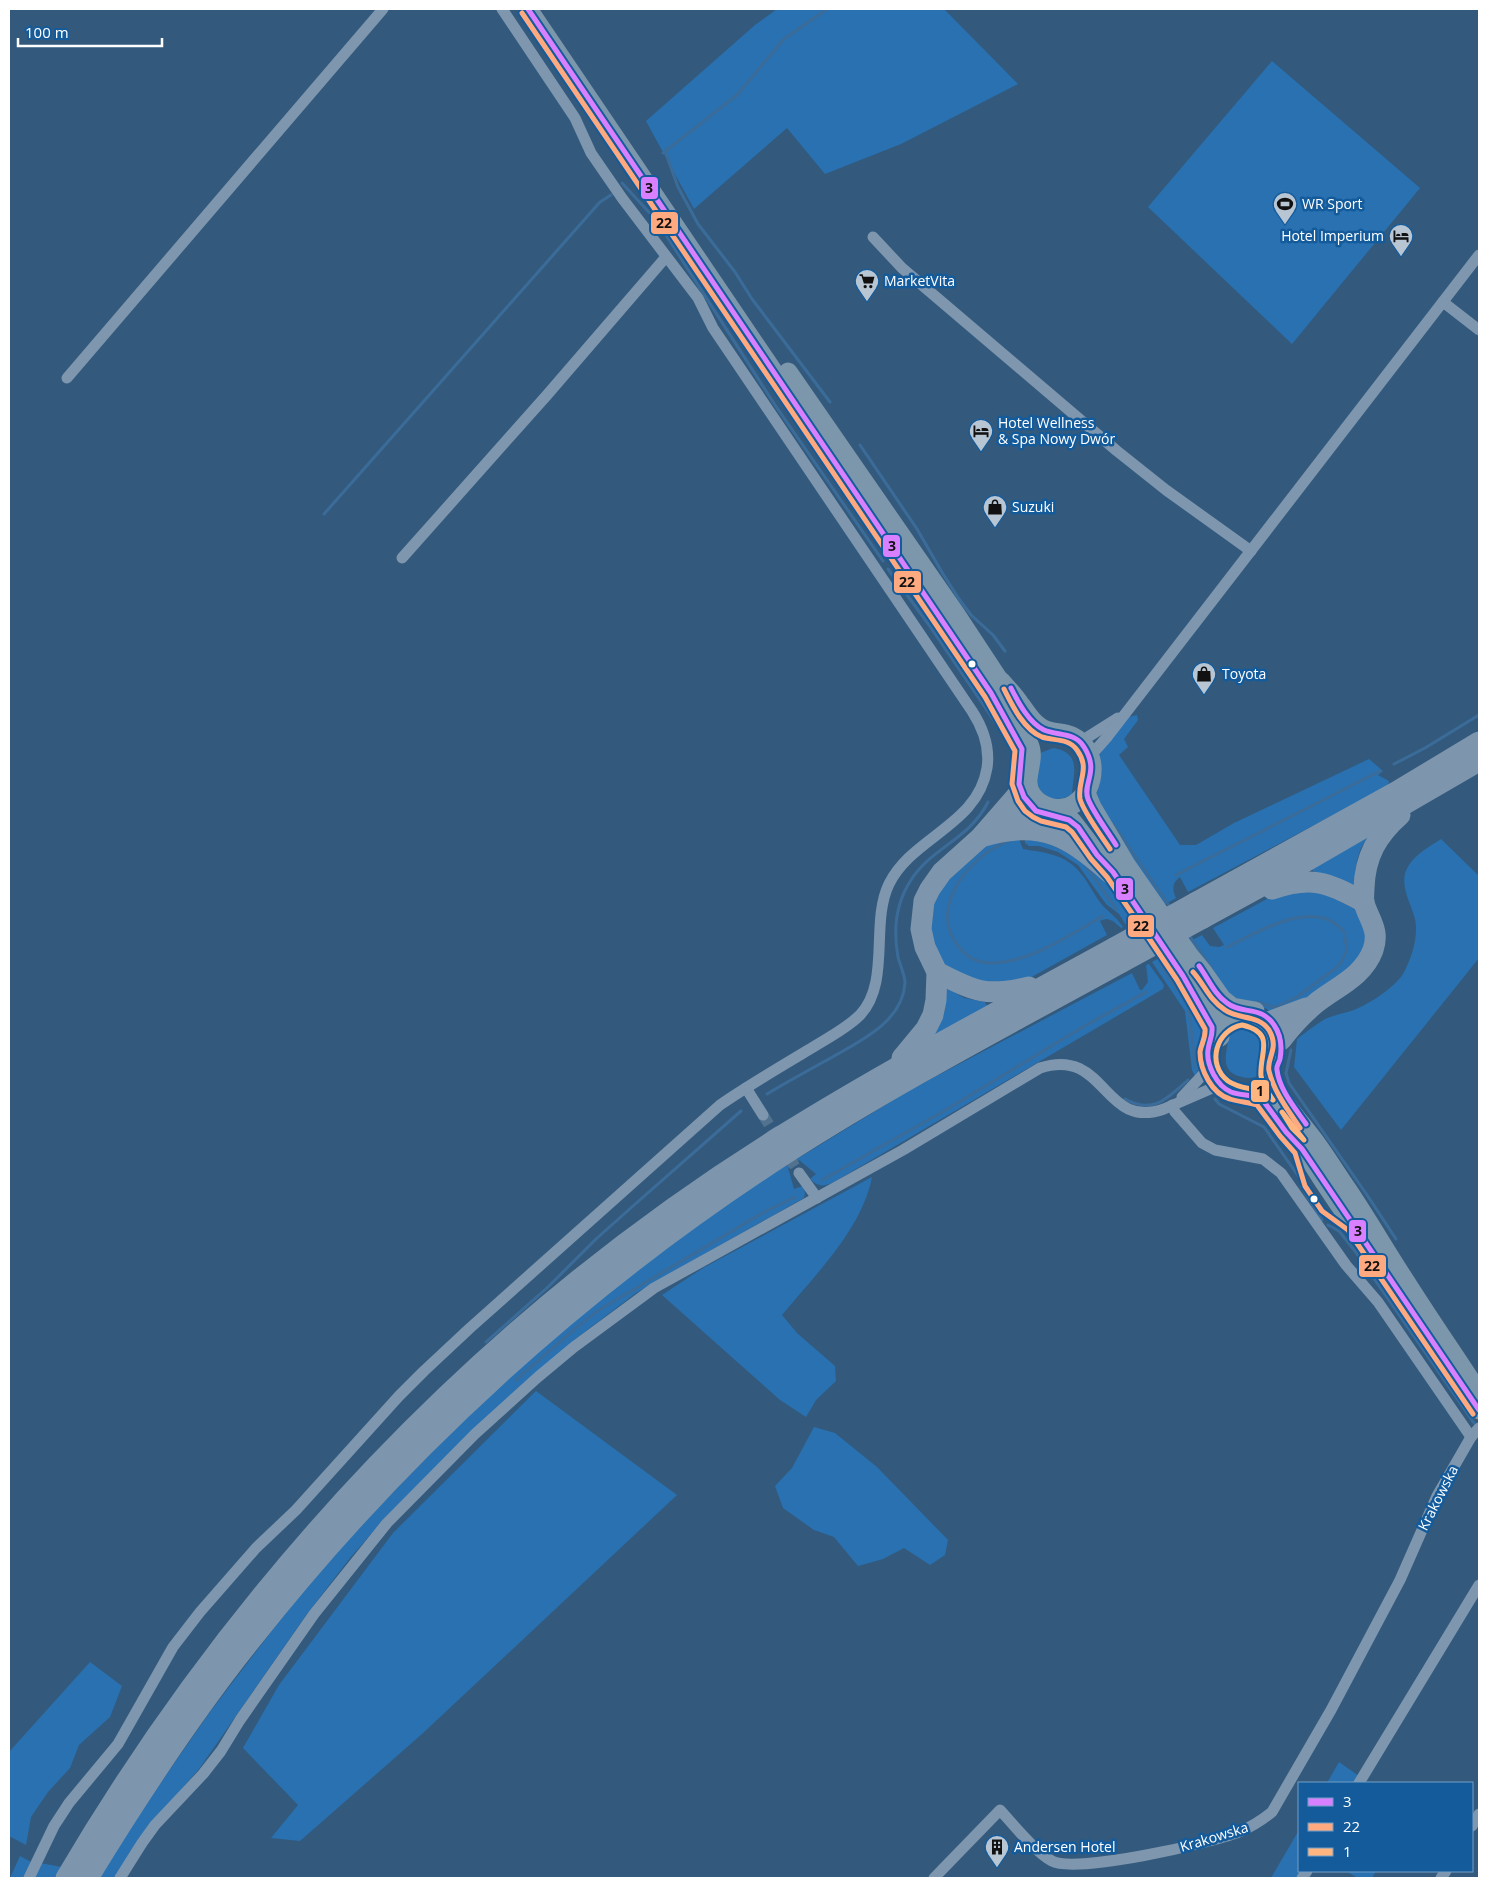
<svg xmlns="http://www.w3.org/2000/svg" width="1488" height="1887" viewBox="0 0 1488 1887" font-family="'Open Sans',sans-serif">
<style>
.green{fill:#2971b1}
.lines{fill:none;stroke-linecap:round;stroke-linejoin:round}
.stream{stroke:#3b6c99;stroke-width:3}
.street-tunnel{stroke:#527390;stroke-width:11;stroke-dasharray:11 5.5;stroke-linecap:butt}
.street{stroke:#7e96ae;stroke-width:11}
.primary{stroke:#7c96ac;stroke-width:19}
.highway{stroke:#7e96ad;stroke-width:21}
.highway-bridge{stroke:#7e96ad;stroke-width:21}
.bus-1-casing{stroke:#145b9c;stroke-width:9}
.bus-2-casing{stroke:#145b9c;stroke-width:9}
.bus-3-casing{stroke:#145b9c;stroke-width:9}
.bus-1{stroke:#d880ff;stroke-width:5}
.bus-2{stroke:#ffa980;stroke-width:5}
.bus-3{stroke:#ffb580;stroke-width:5}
.bus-dot{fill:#fff;stroke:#145b9c;stroke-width:2}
.labels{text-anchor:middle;stroke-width:5;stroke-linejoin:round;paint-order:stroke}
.poi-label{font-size:14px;fill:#fff;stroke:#145b9c;text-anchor:start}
.street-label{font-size:14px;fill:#fff;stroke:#145b9c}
.line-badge{stroke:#145b9c;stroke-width:2}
.pale-badge-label{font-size:14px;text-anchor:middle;font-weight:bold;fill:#111}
</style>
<rect width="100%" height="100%" fill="#335a7d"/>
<g class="green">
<path d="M777,9H944L1018,84L901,144L825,174L787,128L694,209L646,121L755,25Z"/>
<path d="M1272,61L1420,188L1292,344L1148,207Z"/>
<path d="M1137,715L1138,720L1124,739L1128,747L1119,755L1180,845H1196L1234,823L1369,759L1383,771L1378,775L1389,781L1388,786L1188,892L1180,877C1172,883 1172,889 1176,898L1162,906L1095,797L1098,758L1104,747L1129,717Z"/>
<path d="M1053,748C1084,753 1072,776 1072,796C1033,808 1035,781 1040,753Z"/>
<path d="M1024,833L1091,863L1133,921L1126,925L1119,914L1106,904L1078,865L1058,852L1039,846H1029L1025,843Z"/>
<path d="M1017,834L1023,849C1046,853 1067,854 1082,875C1090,885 1095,897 1104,907C1111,914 1117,918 1123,927L1121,928L1113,921L1107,919L1102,920L1100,921L1107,935L1028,979L987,987L949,970L941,960L931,936V913L935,900L945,883L988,845Z"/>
<path d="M1369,836C1356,851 1355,870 1355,889L1333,877L1313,871L1312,869Z"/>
<path d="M1441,839L1479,876V958L1341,1130L1294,1067L1297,1039C1306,1032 1315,1025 1325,1019C1334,1015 1345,1013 1354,1010C1369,1004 1394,988 1403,974C1411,960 1419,936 1415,919C1411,902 1397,883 1409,865C1416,854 1430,846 1441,839Z"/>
<path d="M1309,886L1355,909L1367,935L1362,954L1330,986L1281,1013L1270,1011L1263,1007L1236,1003L1188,942L1202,935L1210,946L1219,947L1224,945L1213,928L1280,892Z"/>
<path d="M1161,957L1206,1024L1207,1029L1202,1064L1195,1076L1192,1070L1185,1011L1152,962Z"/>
<path d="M1149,964L1164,985L1163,989L834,1182C823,1187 819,1187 810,1179L816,1174L799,1160L788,1168L794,1189L803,1186L805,1193L804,1198L636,1293L574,1340L386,1517L350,1558L307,1614L199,1769L138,1839L115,1878H99L125,1834L210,1712L299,1595L334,1553L472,1411L575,1319L626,1279L713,1214L756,1184L910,1090L1132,973L1140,990H1142L1148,982L1146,965Z"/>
<path d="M947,988L964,998L985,1002L987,1006L934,1036L944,1015Z"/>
<path d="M1246,1027C1271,1041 1264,1048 1261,1074C1255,1078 1249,1079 1242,1077C1215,1071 1230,1047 1229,1030Z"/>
<path d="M872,1177C862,1229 815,1275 782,1315L797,1333L835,1366L836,1381L816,1400L806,1417L780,1400L662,1295L703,1268Z"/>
<path d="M536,1391L677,1495L422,1734L300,1841L271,1838L298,1805L243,1748L279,1685L393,1533Z"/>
<path d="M814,1427L835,1433L877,1467L948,1540L945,1555L930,1565L904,1548L883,1559L858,1566L834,1537L814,1530L783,1508L775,1486L792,1468Z"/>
<path d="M90,1662L122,1686L110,1717L79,1745L70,1768L48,1792L31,1817L26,1845L9,1836V1752Z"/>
<path d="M1339,1762L1359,1776L1355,1783H1327Z"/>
<path d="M1299,1830V1871H1302L1298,1878H1271Z"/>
<path d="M20,1856L33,1863L25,1878H10Z"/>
<path d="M40,1863L62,1867L55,1878H33Z"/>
<path d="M1346,1871H1376L1372,1878H1355L1356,1877Z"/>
</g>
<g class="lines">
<g class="stream">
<path d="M665,151L678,187L698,224L735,272L752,299L830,402"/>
<path d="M663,153L737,95L784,39L827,9"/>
<path d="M622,183L657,221L775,405L883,561"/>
<path d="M860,445L917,529L943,574L959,599L971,615L993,635L1005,651"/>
<path d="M324,514L600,202L611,195"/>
<path d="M888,569L929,625L995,722"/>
<path d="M1394,764L1425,748L1479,715"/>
<path d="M1113,824L1170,907"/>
<path d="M1009,841C971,854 926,908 959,947C967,958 978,963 992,963C1032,962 1069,935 1103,916"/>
<path d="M1087,867L1116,909"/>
<path d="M1176,875L1380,771"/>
<path d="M1189,935L1212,969"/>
<path d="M1227,947C1258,932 1315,896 1344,932L1347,950L1342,961L1336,968L1297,997L1274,1008"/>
<path d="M1160,964L1189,1007L1195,1068"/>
<path d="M1257,1002L1274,1007"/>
<path d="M1291,1050L1286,1073L1289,1083L1367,1195L1396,1239"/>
<path d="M767,1094C787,1082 807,1071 827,1060C856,1043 903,1023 905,983C905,975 900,965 898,957C893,930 896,903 911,880C932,847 969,840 988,802"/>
<path d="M1125,1099C1153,1115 1168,1098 1188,1080"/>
<path d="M1215,1099L1219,1104L1264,1127L1299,1177"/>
<path d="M822,1180L944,1111L1081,1028L1146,992"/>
<path d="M1301,1186L1322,1220"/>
<path d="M1328,1225L1339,1231L1355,1251L1474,1423"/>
<path d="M486,1342L548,1287L596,1239L633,1206L741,1111"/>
<path d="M516,1380L576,1328L599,1310L764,1212L795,1197"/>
</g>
<path class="street-tunnel" d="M763,1115L799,1173"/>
<g class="street">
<path d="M873,237L902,268L1117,451L1166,490L1251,551"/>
<path d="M1443,302L1479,330"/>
<path d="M67,378L383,9"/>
<path d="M402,558L547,395L666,257"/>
<path d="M1080,742L1118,718"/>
<path d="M1090,759L1093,753L1108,736L1479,255"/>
<path d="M746,1088L763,1115"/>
<path d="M1182,1097L1210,1067"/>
<path d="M1172,1105L1175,1112L1202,1143L1215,1150L1263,1159L1281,1173L1346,1265L1378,1302L1471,1437"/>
<path d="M799,1173L817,1198"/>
<path d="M1359,1783L1479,1585"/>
<path d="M1472,1826L1479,1814"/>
<path d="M29,1878L54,1826L69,1803L118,1744L173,1647L200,1612L256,1548L296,1510L399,1396L424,1371L470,1328L720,1105C749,1085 780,1067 810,1049C827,1038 846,1029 860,1015C891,982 870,923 889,884C912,837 978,825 987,768C990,748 983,728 972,711L713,328L698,298L622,198L591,153L575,118L502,9"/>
<path d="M120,1878L142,1843L155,1825L203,1774L221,1751L240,1720L314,1614L387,1523L475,1434L538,1377L574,1347L654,1288L903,1150L1040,1068C1107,1046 1102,1131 1164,1109L1224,1083"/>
<path d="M934,1878L1000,1810C1013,1824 1036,1853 1052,1861C1075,1874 1212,1843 1239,1832C1251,1827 1262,1820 1272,1812L1331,1710L1400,1580L1437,1496L1471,1437L1479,1428"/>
<path d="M1302,1878L1307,1871"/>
<path d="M1441,1878L1446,1871"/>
</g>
<g class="primary">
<path d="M528,9C674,225 820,442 968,659C975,670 983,681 991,692C1003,709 1020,725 1029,744C1037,761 1021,779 1032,795C1041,808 1061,813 1074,804C1098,789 1099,749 1072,736C1061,731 1048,734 1039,726C1031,721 1026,711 1020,704C1015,696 1008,689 1001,681"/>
<path d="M788,372L957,616L1007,692"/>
<path d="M1086,793L1092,807L1127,866L1189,955L1203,972L1222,999L1232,1007L1255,1011"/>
<path d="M1045,815L1067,819L1072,821L1102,860"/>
<path d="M1110,867L1183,976L1188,986"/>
<path d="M1183,976C1198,991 1221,1014 1220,1037"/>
<path d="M1296,1138L1322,1179L1391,1282"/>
<path d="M1302,1149L1286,1132L1262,1099C1255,1095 1248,1096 1240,1094C1221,1090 1207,1073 1208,1053C1208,1025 1243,1006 1264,1028C1284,1048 1262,1064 1271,1081C1282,1103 1299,1120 1313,1139C1325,1155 1336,1173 1347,1189C1368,1220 1386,1252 1406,1282C1430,1320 1455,1356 1479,1393"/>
<path d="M1462,1385L1479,1410"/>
</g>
<g class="highway">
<path d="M1002,823L1031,807"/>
<path d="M981,837C1044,818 1071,838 1117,879"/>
<path d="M1272,889C1314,875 1327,883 1364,902"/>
<path d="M1195,903L1396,792L1479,742"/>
<path d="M1203,918L1298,866L1479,761"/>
<path d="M937,972C975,992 987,997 1029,987"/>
<path d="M1271,1021L1306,1008"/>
<path d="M1281,1040C1291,1027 1303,1014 1315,1004C1336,987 1363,977 1373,950C1380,930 1369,920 1364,903C1363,898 1364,892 1364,888C1365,857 1377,835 1400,815"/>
<path d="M902,1058L926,1029L933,1015L936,1000L937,972L925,947L921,929L924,901L930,889L942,872L981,837L1021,791"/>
<path d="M66,1878C242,1579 483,1322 778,1138C887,1070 1001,1010 1114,948"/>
<path d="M88,1878C138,1796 191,1715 251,1640C401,1450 582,1285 785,1154C894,1084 1009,1024 1122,962"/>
</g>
<g class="highway-bridge">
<path d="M1114,948L1195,903"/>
<path d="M1122,962L1203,918"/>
</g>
<g class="bus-1-casing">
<g id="bus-1">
<path d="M528,9L991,693L1022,749L1019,784L1024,797L1036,811L1069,820L1078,827L1097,855L1113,872L1183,976L1212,1027C1213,1036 1209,1041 1208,1050C1206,1065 1217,1086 1231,1092C1241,1096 1253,1094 1262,1099L1286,1132L1302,1149L1479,1410"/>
<path d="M1011,688C1018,702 1029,723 1044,730C1058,736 1075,732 1084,747C1100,772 1082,783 1088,799C1093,812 1108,832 1116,845"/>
<path d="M1199,966C1208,978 1214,994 1227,1003C1242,1015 1261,1005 1274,1025C1281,1035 1282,1048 1280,1059C1279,1063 1276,1066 1277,1070C1279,1089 1295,1108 1306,1124"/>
</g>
</g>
<g class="bus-2-casing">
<g id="bus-2">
<path d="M522,13L985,697L1015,751L1012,784L1018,801L1025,811L1033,817L1041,821L1066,827L1072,832L1091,859L1107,877L1142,928L1177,980L1205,1029C1206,1038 1201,1044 1200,1052C1200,1070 1212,1094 1230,1099C1239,1102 1248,1102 1257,1105L1280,1136L1295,1153L1305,1186L1322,1211L1348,1230L1473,1414"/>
<path d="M1004,689C1012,705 1024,730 1042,737C1055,741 1068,738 1077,750C1091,769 1077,781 1080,799C1083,811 1102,837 1110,849"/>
<path d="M1193,972C1204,984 1210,1001 1225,1010C1239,1020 1258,1014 1269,1030C1280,1049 1266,1058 1269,1071C1274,1092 1288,1110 1300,1128"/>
</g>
</g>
<g class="bus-3-casing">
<g id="bus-3">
<path d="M1242,1025C1277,1033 1259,1053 1261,1076C1263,1085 1268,1093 1273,1100C1259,1085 1244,1092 1228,1081C1206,1064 1216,1030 1242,1025Z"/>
<path d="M1282,1112L1304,1140L1292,1128Z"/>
</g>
</g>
<use href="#bus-1" class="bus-1"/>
<use href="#bus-2" class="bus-2"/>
<use href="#bus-3" class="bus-3"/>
</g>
<defs>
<g id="stadium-pin" transform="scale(1.25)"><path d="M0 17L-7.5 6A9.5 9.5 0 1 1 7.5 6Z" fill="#b8c5d2" stroke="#145b9c"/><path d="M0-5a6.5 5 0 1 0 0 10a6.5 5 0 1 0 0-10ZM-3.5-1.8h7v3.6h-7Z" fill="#111"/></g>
<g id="hotel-pin" transform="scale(1.25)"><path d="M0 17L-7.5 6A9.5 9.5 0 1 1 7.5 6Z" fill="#b8c5d2" stroke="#145b9c"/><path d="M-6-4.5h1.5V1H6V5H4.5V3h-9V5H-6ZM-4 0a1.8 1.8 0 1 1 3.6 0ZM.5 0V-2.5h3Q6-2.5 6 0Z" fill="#111"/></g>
<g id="supermarket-pin" transform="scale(1.25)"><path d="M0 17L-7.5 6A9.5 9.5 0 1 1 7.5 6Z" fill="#b8c5d2" stroke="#145b9c"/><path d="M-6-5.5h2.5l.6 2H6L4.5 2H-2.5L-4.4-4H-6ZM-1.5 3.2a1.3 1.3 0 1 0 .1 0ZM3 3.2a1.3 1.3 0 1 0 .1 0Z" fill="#111"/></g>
<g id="shop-pin" transform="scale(1.25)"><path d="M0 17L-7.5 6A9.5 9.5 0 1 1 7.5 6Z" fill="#b8c5d2" stroke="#145b9c"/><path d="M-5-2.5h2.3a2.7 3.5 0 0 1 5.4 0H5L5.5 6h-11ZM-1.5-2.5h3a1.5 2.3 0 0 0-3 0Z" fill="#111"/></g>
<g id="building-pin" transform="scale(1.25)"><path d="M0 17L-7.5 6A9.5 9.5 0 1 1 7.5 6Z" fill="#b8c5d2" stroke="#145b9c"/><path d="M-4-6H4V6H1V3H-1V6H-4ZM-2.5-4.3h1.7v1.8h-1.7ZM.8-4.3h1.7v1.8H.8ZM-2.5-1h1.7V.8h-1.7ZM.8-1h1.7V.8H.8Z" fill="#111"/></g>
</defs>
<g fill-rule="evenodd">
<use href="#stadium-pin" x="1285" y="204"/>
<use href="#hotel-pin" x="1401" y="236"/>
<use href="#supermarket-pin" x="867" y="281"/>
<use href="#hotel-pin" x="981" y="431"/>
<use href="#shop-pin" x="995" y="507"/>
<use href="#shop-pin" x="1204" y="674"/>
<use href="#building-pin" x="997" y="1847"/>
</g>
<g class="bus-dot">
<circle cx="972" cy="664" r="4.5"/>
<circle cx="1314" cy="1199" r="4.5"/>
</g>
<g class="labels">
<g class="poi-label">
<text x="1302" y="209">WR Sport</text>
<text x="1384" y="241" text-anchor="end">Hotel Imperium</text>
<text x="884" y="286">MarketVita</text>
<text x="998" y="428">Hotel Wellness<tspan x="998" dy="16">&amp; Spa Nowy Dwór</tspan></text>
<text x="1012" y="512">Suzuki</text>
<text x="1222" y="679">Toyota</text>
<text x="1014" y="1852">Andersen Hotel</text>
</g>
<g class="street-label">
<text transform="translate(1438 1498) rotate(-63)" y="5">Krakowska</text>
<text transform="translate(1214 1837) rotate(-17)" y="5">Krakowska</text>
</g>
</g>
<g class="line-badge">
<rect x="640" y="176" width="19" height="24" rx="5" fill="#d880ff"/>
<rect x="650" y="211" width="29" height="24" rx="5" fill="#ffa980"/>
<rect x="882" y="534" width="19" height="24" rx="5" fill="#d880ff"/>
<rect x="893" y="570" width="29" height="24" rx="5" fill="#ffa980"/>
<rect x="1115" y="877" width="19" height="24" rx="5" fill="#d880ff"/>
<rect x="1127" y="914" width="28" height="24" rx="5" fill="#ffa980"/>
<rect x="1250" y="1079" width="20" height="24" rx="5" fill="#ffb580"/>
<rect x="1348" y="1219" width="19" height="24" rx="5" fill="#d880ff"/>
<rect x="1358" y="1254" width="29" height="24" rx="5" fill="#ffa980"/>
</g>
<g class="pale-badge-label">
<text x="649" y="193">3</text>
<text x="664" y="228">22</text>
<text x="892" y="551">3</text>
<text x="907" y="587">22</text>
<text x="1125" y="894">3</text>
<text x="1141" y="931">22</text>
<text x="1260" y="1096">1</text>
<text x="1358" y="1236">3</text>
<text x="1372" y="1271">22</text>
</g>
<rect width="1488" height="1887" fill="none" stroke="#ffffff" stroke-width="20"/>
<rect x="1298" y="1782" width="175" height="90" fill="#145b9c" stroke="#729dc4"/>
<rect x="1308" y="1798" width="25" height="8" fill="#d880ff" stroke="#729dc4"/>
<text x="1343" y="1807" font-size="15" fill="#ffffff">3</text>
<rect x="1308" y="1823" width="25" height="8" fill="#ffa980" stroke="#729dc4"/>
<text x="1343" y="1832" font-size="15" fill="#ffffff">22</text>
<rect x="1308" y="1848" width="25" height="8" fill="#ffb580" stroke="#729dc4"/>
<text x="1343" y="1857" font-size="15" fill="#ffffff">1</text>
<path d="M18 38v8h144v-8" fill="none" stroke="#ffffff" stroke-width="2.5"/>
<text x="25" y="38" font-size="15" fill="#ffffff" stroke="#145b9c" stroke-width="4" paint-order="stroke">100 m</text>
</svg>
